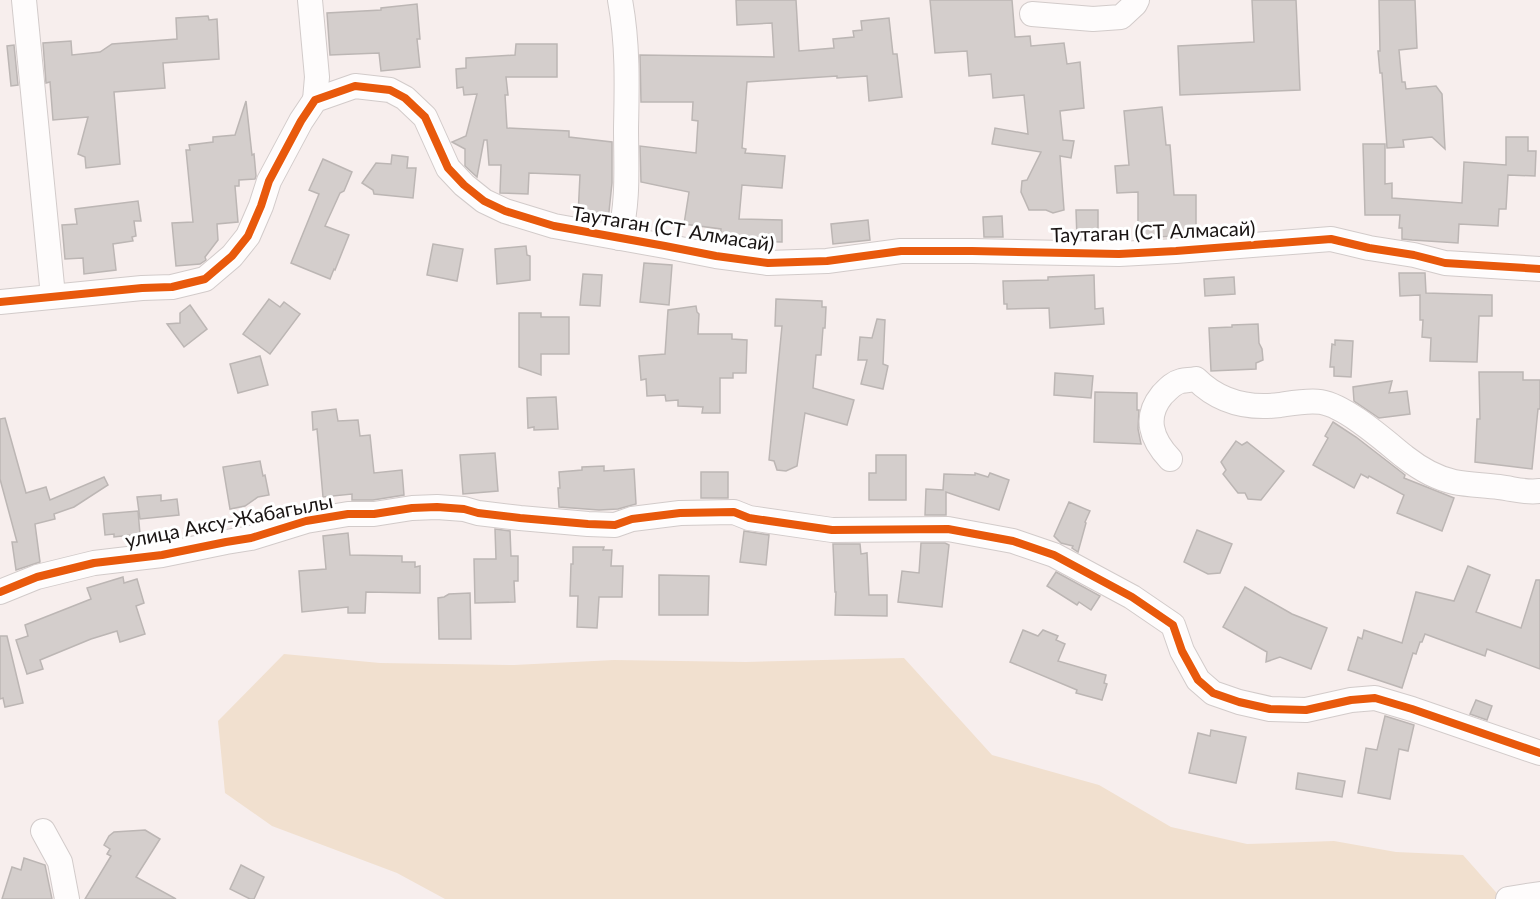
<svg xmlns="http://www.w3.org/2000/svg" width="1540" height="899" viewBox="0 0 1540 899" font-family="Lato,sans-serif">
<style>
.green{fill:#f1e0cf}
.building{fill:#d4cecc;stroke:#bcb6b4;stroke-width:1.5}
.lines{fill:none;stroke-linecap:round;stroke-linejoin:round}
.minor-casing{stroke:#d2cbca;stroke-width:26}
.minor{stroke:#fefcfc;stroke-width:24}
.cycleway-casing{stroke:#fff;stroke-width:11}
.cycleway{stroke:#e8590c;stroke-width:8}
.labels{text-anchor:middle;stroke-width:6;stroke-linejoin:round;paint-order:stroke}
.street-label{font-size:20px;fill:#191413;stroke:#fff}
</style>
<rect width="100%" height="100%" fill="#f7eeed"/>
<path class="green" d="M284,654L380,663L514,665L614,660L746,662L904,658L992,755L1099,785L1171,827L1247,844L1334,841L1396,852L1463,855L1502,899H445L397,873L272,826L225,793L218,721Z"/>
<g class="building">
<path d="M736,0H796L799,51L834,48L833,39L854,37L853,31L862,30L861,21L889,18L893,54H897L902,97L869,101L867,76L837,78V76L747,82L742,148L746,149L745,153L785,156L782,188L742,185L739,219L782,220V242L738,241L737,244L720,242L721,229L684,224L689,192L641,182L640,146L696,153L698,121L692,120L693,102H641L640,55L774,57L772,23L737,25Z"/>
<path d="M930,0H1012L1015,37L1030,36L1031,46L1064,43L1067,64L1080,62L1084,108L1060,111L1063,140L1074,141L1071,158L1060,156L1064,210L1053,213L1046,210H1029L1021,192L1022,181L1027,180L1041,152L992,144L995,128L1028,134L1024,95L993,98L991,74L969,76L967,51L935,53Z"/>
<path d="M1252,0H1296L1300,90L1180,95L1178,46L1254,42Z"/>
<path d="M1379,0H1415L1417,48L1399,50L1402,82H1405L1406,89L1436,86L1442,94L1445,149L1432,137L1403,140L1404,147L1387,148L1382,73H1380L1378,51H1380Z"/>
<path d="M417,4L420,39H417L420,67L381,71L379,53L330,55L327,13L381,10V8Z"/>
<path d="M208,16L209,20L217,19L219,59L163,63L165,88L114,92L120,164L86,168L85,157L78,154L88,117L53,120L50,82L46,83L43,43L71,41L72,55L100,52L112,44L177,39L176,18Z"/>
<path d="M516,44H557V77H506L508,95H505L507,128L569,131V137L612,142V183L608,221L578,216L580,175L529,173L528,194L500,193L501,165H489L487,140H484L477,177L465,166V149L452,142L466,136L477,94L464,95L463,87L457,88L456,69L466,68V58L515,55Z"/>
<path d="M14,45L18,85L11,86L7,46Z"/>
<path d="M246,101L252,155L254,154L256,176L255,179L239,180V186H235L238,222L217,224L218,240L205,257L206,260L200,264L176,266L172,223L193,222L186,150H190L189,145L213,142V137L235,135Z"/>
<path d="M1162,107L1166,145H1170L1174,195H1196V235L1138,238V192L1117,193L1115,166L1129,165L1124,111Z"/>
<path d="M1506,137H1528V151H1536L1535,176L1508,175L1506,209H1499L1498,226L1459,224L1458,243L1412,240L1402,239V228H1399L1400,215H1365L1363,144H1385V184L1392,183V198L1462,203L1464,162L1506,165Z"/>
<path d="M392,155L408,157L407,168H416L413,198L374,194L373,190L362,183L376,163L391,164Z"/>
<path d="M323,159L352,172L344,191L340,193L325,226L349,235L335,270L334,269L330,279L291,263L319,194L309,190Z"/>
<path d="M138,201L141,221H134L136,236L132,237L133,241L113,244L116,270L84,274L83,258L65,259L62,225L77,224L75,209Z"/>
<path d="M1076,210H1098V239H1077Z"/>
<path d="M1002,216L1003,237H984L983,217Z"/>
<path d="M868,220L870,240L833,244L831,224Z"/>
<path d="M433,244L463,249L457,281L427,275Z"/>
<path d="M526,246L527,255L530,256V280L497,284L495,249Z"/>
<path d="M644,263L672,265L669,305L640,302Z"/>
<path d="M1399,273H1425L1426,293L1492,295V316H1479L1477,362L1430,361L1431,338L1422,337L1423,320H1420V295L1400,296Z"/>
<path d="M583,274L602,275L600,306L580,305Z"/>
<path d="M1094,275L1095,309L1103,308L1104,324L1050,328L1049,308L1007,309V304H1004L1003,281L1048,280V277Z"/>
<path d="M1234,277L1235,294L1205,296L1204,279Z"/>
<path d="M269,299L280,307L284,302L300,314L270,354L243,334Z"/>
<path d="M776,299L822,301V307H826L825,328H823L821,355H816L813,388L854,400L847,425L805,413L797,466L786,471L777,470L774,461L769,460L782,326H775Z"/>
<path d="M190,305L207,329L184,347L167,324L180,323V313Z"/>
<path d="M696,306L697,312L699,314L698,334H732V339L747,340L746,373H733V378H720V413H702L703,407L678,406V400L666,401L665,395L647,396L646,379L641,380L639,356L665,354L668,310Z"/>
<path d="M519,313H541V317H569V354H541V375L519,367Z"/>
<path d="M877,319L885,320L883,364L888,366L883,389L861,384L867,360H858L860,337L872,338Z"/>
<path d="M1258,324L1259,343L1262,349L1263,360L1256,363V369L1211,371L1209,328L1232,327V325Z"/>
<path d="M1335,340L1353,341L1351,377L1334,376V367H1330L1332,344L1335,345Z"/>
<path d="M260,356L268,385L238,393L230,364Z"/>
<path d="M1479,372H1523V380H1540V409H1538L1532,469L1475,462L1477,419H1480Z"/>
<path d="M1055,373L1093,376L1091,398L1054,395Z"/>
<path d="M1392,381L1389,393L1407,391L1410,414L1379,418L1354,401L1353,387Z"/>
<path d="M1095,392L1137,393V410H1139L1138,429L1141,444L1094,442Z"/>
<path d="M556,397L558,429L534,430V427L528,428L527,398Z"/>
<path d="M336,409L338,421L358,420L360,436L370,435L374,473L402,470L404,495L373,500H352V494L323,497L317,429L313,430L312,412Z"/>
<path d="M5,418L26,493L46,487L50,500L104,477L108,485L74,507L54,514L55,519L35,524L40,562L16,570L12,542H17L0,479V419Z"/>
<path d="M1333,422L1356,437L1405,475L1404,478L1454,498L1442,531L1397,513L1404,495L1369,476L1368,478L1361,474L1354,488L1313,465L1328,438L1325,436Z"/>
<path d="M1236,441L1242,445L1247,442L1284,471L1261,500L1248,499L1245,493H1238L1223,474L1226,470L1221,462Z"/>
<path d="M495,453L498,491L463,494L460,455Z"/>
<path d="M876,455H906V500H869V473H876Z"/>
<path d="M260,461L263,476L265,475L269,495L258,497L245,506L230,509L223,467Z"/>
<path d="M604,466V471L634,469L636,504L618,509L599,510L559,507L558,488H560L559,472L582,470V467Z"/>
<rect x="701" y="472" width="27" height="26"/>
<path d="M975,473L988,477L990,473L1009,480L999,510L946,492V515H925L926,489L943,490L944,474L975,475Z"/>
<path d="M161,495V501L177,499L179,515L140,519L137,497Z"/>
<path d="M1069,502L1090,511L1085,522L1086,523L1078,552L1072,548L1073,546L1061,543L1054,536Z"/>
<path d="M138,511L140,534L114,537V534L105,535L103,514Z"/>
<path d="M495,529L510,531L511,556H518V581H514L515,602L475,603L474,559H496Z"/>
<path d="M1197,530L1232,544L1220,573L1208,574L1184,562Z"/>
<path d="M744,531L769,535L766,565L740,562Z"/>
<path d="M348,533L350,555L402,556V562H415V567L420,566V593L366,592L365,613H348V607L302,612L299,571L326,569L323,536Z"/>
<path d="M921,543H945L949,545L942,607L898,602L902,571L919,573Z"/>
<path d="M833,544H860L861,554L867,553L869,595H887V616L835,615L836,592H835Z"/>
<path d="M573,547H604L603,550H612L611,566H623L622,597H599L597,628L577,627L578,596H570L571,564H573Z"/>
<path d="M1468,566L1490,575L1476,612L1521,628L1536,580H1540V669L1487,649L1485,656L1425,634L1422,642H1420L1416,654L1413,653L1402,688L1348,670L1358,637L1362,639L1364,630L1402,643L1416,592L1454,601Z"/>
<path d="M1056,572L1100,596L1091,610L1079,602L1077,605L1047,586Z"/>
<path d="M659,575L709,576L708,615H659Z"/>
<path d="M123,577L124,583L137,579L144,603L136,606L145,634L120,642L117,631L91,639L40,660L43,669L27,674L16,640L28,636L25,625L91,599L87,588Z"/>
<path d="M1245,587L1292,614L1327,628L1311,669L1280,657L1266,662L1267,652L1223,627Z"/>
<path d="M470,593L471,639H439L438,598L444,597L449,594Z"/>
<path d="M1023,630L1038,636L1043,630L1058,636L1056,640L1065,644L1058,661L1106,675L1104,683L1107,684L1102,700L1076,693L1077,690L1010,662Z"/>
<path d="M0,636H7L23,703L5,707L3,698L0,699Z"/>
<path d="M1476,700L1492,706L1487,720L1470,714Z"/>
<path d="M1385,716L1414,725L1408,751L1399,749L1390,799L1358,793L1366,748L1377,750Z"/>
<path d="M1211,730L1246,737L1236,783L1189,773L1198,733L1210,736Z"/>
<path d="M1298,773L1345,781L1342,797L1296,789Z"/>
<path d="M145,830L160,839L136,877L176,899H85L111,856L107,854L110,849L104,845L109,836L114,832Z"/>
<path d="M24,858L45,865L52,899H2L12,867L21,870Z"/>
<path d="M241,865L264,877L254,899H250L230,889Z"/>
</g>
<g class="lines">
<g class="minor-casing">
<g id="minor">
<path d="M24,0L53,296"/>
<path d="M310,0L317,77L315,100"/>
<path d="M1032,14L1093,19L1121,17L1135,4L1137,0"/>
<path d="M619,238C629,203 626,164 626,128C627,85 628,43 620,0"/>
<path d="M0,302L142,288L172,287L205,279L232,256L248,236L261,206L269,181L301,121L315,100L355,86L390,90L405,98L425,117L448,168L464,185L484,201L505,211L554,226L665,246L716,256L768,263L827,261L901,251H972L1119,254L1176,251L1331,239L1369,248L1414,255L1445,263L1540,269"/>
<path d="M1170,459C1151,439 1144,417 1162,395C1168,389 1173,383 1181,381C1186,380 1191,380 1196,379C1219,402 1248,409 1280,405C1293,403 1308,400 1321,402C1346,406 1385,441 1405,457C1419,468 1436,478 1454,482C1469,485 1484,485 1499,487C1515,489 1524,493 1540,491"/>
<path d="M0,592L37,577L94,563L162,555L226,542L251,538L306,521L348,514H374L412,508L437,507L464,509L478,513L520,518L588,524L615,525L632,519L680,513L734,512L749,518L832,530L948,529L1013,541L1054,555L1132,597L1173,625L1182,651L1198,680L1213,693L1239,702L1270,709L1306,710L1351,700L1375,698L1412,709L1540,753"/>
<path d="M43,831L60,862L67,899"/>
<path d="M1508,899L1540,894"/>
</g>
</g>
<use href="#minor" class="minor"/>
<g class="cycleway-casing">
<g id="cycleway">
<path d="M0,302L142,288L172,287L205,279L232,256L248,236L261,206L269,181L301,121L315,100L355,86L390,90L405,98L425,117L448,168L464,185L484,201L505,211L554,226L665,246L716,256L768,263L827,261L901,251H972L1119,254L1176,251L1331,239L1369,248L1414,255L1445,263L1540,269"/>
<path d="M0,592L37,577L94,563L162,555L226,542L251,538L306,521L348,514H374L412,508L437,507L464,509L478,513L520,518L588,524L615,525L632,519L680,513L734,512L749,518L832,530L948,529L1013,541L1054,555L1132,597L1173,625L1182,651L1198,680L1213,693L1239,702L1270,709L1306,710L1351,700L1375,698L1412,709L1540,753"/>
</g>
</g>
<use href="#cycleway" class="cycleway"/>
</g>
<g class="labels">
<g class="street-label">
<text transform="translate(673 229) rotate(9)" y="7">Таутаган (СТ Алмасай)</text>
<text transform="translate(1153 232) rotate(-2)" y="7">Таутаган (СТ Алмасай)</text>
<text transform="translate(229 521) rotate(-11)" y="7">улица Аксу-Жабагылы</text>
</g>
</g>
</svg>
